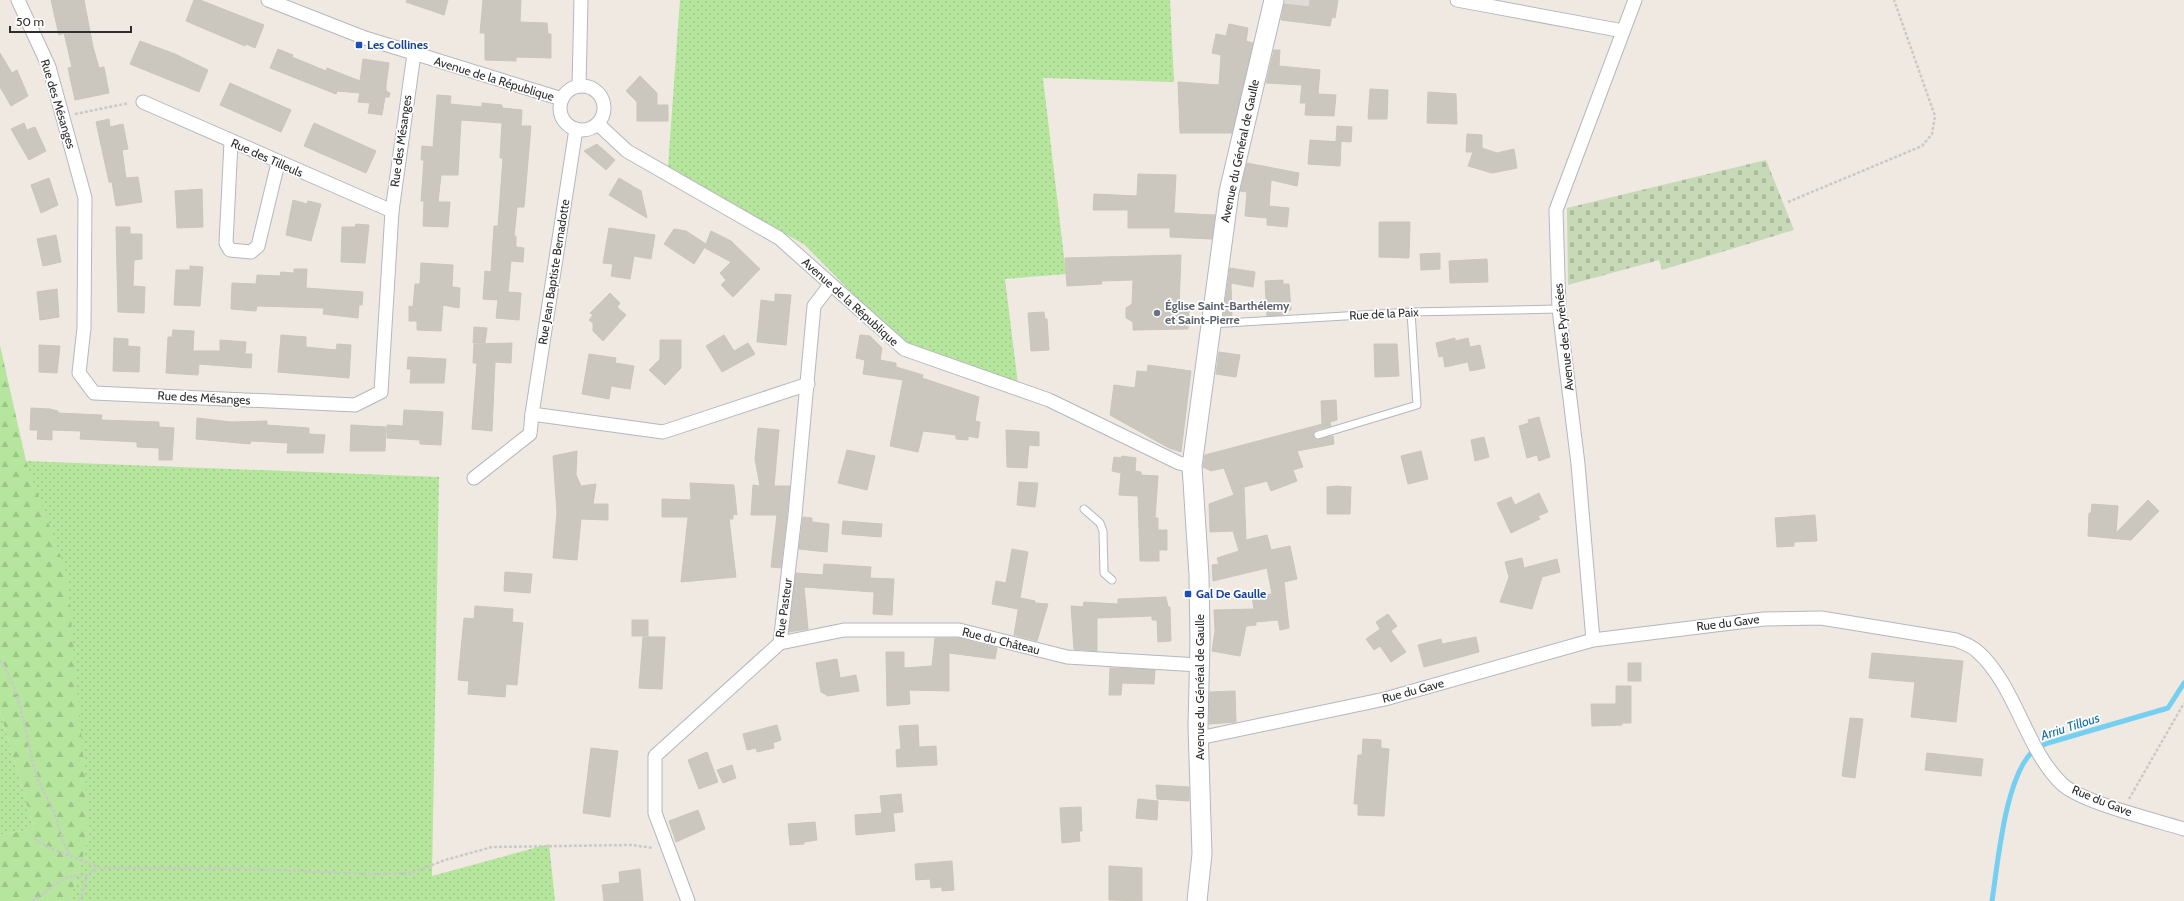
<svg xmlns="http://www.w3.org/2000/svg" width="2184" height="901" viewBox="0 0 2184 901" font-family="Cabin,sans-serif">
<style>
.grass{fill:url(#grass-dots)}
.forest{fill:url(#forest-firs)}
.cemetery{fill:url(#cemetery-stones)}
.plaza{fill:#dfdcd8}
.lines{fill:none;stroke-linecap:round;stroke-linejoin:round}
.stream{stroke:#75cff0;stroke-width:5}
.building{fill:#cbc7bf;stroke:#cbc5ba}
.lane-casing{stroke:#b4b7c1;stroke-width:9}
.street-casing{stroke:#b4b7c1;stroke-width:15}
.secondary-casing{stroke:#b4b7c1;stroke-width:21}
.path{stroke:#c9c9c9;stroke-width:2.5;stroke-dasharray:3 2;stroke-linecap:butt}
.lane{stroke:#fff;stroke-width:7}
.street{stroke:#fff;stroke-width:13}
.secondary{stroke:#fff;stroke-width:19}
.transit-dot{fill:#1a4fb4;stroke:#fff;stroke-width:1.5}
.worship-dot{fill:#6b7280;stroke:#fff;stroke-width:1.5}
.labels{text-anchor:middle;stroke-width:3.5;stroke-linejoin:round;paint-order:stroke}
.transit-label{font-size:12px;font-weight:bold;fill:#164399;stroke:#fff;text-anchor:start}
.street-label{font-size:12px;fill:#2e2e2e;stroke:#fff}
.worship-label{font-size:12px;font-weight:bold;fill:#5b616d;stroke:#fff;text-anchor:start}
.water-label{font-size:13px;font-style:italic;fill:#0d6fa3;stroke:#fff}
</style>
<defs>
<pattern id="grass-dots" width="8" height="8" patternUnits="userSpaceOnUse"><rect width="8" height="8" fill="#b6e59e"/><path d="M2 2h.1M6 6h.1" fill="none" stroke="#9dc588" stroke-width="1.8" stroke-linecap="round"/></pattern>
<pattern id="forest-firs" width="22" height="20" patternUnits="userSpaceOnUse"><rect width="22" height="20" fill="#b6e59e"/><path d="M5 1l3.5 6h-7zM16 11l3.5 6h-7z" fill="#9dc588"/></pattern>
<pattern id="cemetery-stones" width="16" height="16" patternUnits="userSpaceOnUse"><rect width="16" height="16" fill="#c8d9b8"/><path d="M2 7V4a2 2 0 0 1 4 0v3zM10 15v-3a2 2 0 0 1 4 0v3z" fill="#acbb9e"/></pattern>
</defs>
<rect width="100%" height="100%" fill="#efe9e1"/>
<g class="grass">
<path d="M680,0H1170L1174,82L1043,78L1066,274L1005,279L1018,384L906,348L805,245L668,167Z"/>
<path d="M26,461L439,477L432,876L549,844L555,901H70L90,831Z"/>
<path d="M0,711L34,829L0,835Z"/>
</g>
<path class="forest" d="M0,345L26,461L67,574L90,832L70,901H0V835L34,829L0,711Z"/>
<path class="cemetery" d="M1766,160L1794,230L1662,270L1659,260L1568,285L1567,208Z"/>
<path class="plaza" d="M1280,0H1310L1309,7L1279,3Z"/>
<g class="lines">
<path class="stream" d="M1992,901C1998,862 2005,779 2032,752C2036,748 2043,745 2048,743L2168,708L2184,683"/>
</g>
<g class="building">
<path d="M51,0H84L93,47L99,68L104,67L109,93L75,100L68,68L72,67L64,33L59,35Z"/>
<path d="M194,0H200L264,25L255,48L246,44L245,46L186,21Z"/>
<path d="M407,0H448L444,15L406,2Z"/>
<path d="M483,0H521L520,22L547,23L548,34H551V58L516,57V61L485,60V33H480Z"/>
<path d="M1310,0H1338L1335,18L1332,17L1330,26L1281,20L1284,4L1309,7Z"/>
<path d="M1229,24L1248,28L1246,41L1253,43L1232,133H1180L1178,82L1219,85L1221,55L1212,53L1216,34L1226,36Z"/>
<path d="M140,41L175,54L208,70L199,92L130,64Z"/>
<path d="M278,49L293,55L292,57L326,71L327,68L360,81L363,59L389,63L386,85V91L390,93L389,97H385L382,115L368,113L370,103L358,102L360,93L337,91L336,94L270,68Z"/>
<path d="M1274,50H1280L1279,66L1320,70L1318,94L1336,95L1334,116L1305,115L1306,103H1300L1302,85L1266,83Z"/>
<path d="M0,53L12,73L17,70L28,96L11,106L0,87Z"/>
<path d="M640,76L657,93V105H668V121H637V102L626,91Z"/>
<path d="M230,83L291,110L281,132L220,105Z"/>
<path d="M1370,89L1388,90L1387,119H1368Z"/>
<path d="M1428,92L1456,94L1457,124L1427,123Z"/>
<path d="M437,95L451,96L450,104L482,107V103L502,105V108L522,110L521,126H531L524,207H517L514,236H516V247L524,248L523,262L511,261L508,292L521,293L519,320L496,318L498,300L483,299L485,271L491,272L494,226H498L503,158H500L502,123L461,120L458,175H441L438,202H450L448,227L423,226L424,201H421L424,160H421L422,146L433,147Z"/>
<path d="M109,119L110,127L123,124L128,149L122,150L126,178L138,177L142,202L116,206L112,182H109L96,122Z"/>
<path d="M24,123L27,130L35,127L46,151L29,160L11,129Z"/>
<path d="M314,123L376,151L366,173L304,146Z"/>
<path d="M1337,126L1352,127L1351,142L1336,141Z"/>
<path d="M1467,134L1482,135V148L1497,153L1514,149L1517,168L1492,173L1468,166L1473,152H1466Z"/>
<path d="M1310,140L1341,142L1340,166L1308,164Z"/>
<path d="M597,144L615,160L606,170L584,151Z"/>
<path d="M1247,163L1299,173L1297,186L1271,180L1269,206L1289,208L1287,227L1267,225V218L1245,216L1247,192L1240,191Z"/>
<path d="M1138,174L1176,175L1174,213L1215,215L1212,239L1170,237V228H1128V210H1093L1094,194L1137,196Z"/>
<path d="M49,178L58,205L41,213L31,185Z"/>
<path d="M619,178L641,191L647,218L609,195Z"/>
<path d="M202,189L203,227L177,228L175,191Z"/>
<path d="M293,200L307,204L308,201L321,204L311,241L286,235Z"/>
<path d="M1379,222H1410L1409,258L1379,257Z"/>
<path d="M356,224L369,225L365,263L341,262L342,227H355Z"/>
<path d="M116,227H130V234H142V259L134,260L133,286L145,287L144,313L118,312Z"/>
<path d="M609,228L655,235L651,259L634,256L630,279L611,276L613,264L603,263Z"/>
<path d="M674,229L686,231L706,244L711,231L731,241L760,269L733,297L721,285L726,280L720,273L731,262L705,248L706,245L694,264L664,244Z"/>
<path d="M56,235L61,262L43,266L37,239Z"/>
<path d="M1440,253V269L1421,270L1420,254Z"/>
<path d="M1181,255L1179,307H1189L1188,329L1133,330V322L1126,318V308L1132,304L1133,280L1101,281L1102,284L1067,286L1065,258Z"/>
<path d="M1487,259L1488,282L1450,283L1449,261Z"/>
<path d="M421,263L453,265L452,287L460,288L459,308L443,305L441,331L417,330V321H409V306L413,307L415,284H420Z"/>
<path d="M190,266L203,267L200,306L174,305L176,270H190Z"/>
<path d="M1230,268L1255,272L1253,287L1231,283L1232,318H1223Z"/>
<path d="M294,269H307L306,288L363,292L362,305H359L358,318L323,314L324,308L257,306L256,311L231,309L232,283L256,284L257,275L280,276L281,272L294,273Z"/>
<path d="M1283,280V284H1289L1291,310L1284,311V315L1267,316L1265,281Z"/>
<path d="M57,289L59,317L40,320L37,292Z"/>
<path d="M610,293L620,303L617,307L626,315L603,341L593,331V323L589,320L593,315L590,313Z"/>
<path d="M775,294L791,295L786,345L757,342L761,300L775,302Z"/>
<path d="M1044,312L1045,319H1047L1049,350L1031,351L1028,313Z"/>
<path d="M474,327L487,328L485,343H473Z"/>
<path d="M173,330L194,331L193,351H220V340L246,342L245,354H252L251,368L199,364L198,375L166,373L168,337H172Z"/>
<path d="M281,335L306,337V347L336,350L337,344L351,345L349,378L278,372Z"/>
<path d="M724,335L734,351L748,343L755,354L722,372L706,346Z"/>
<path d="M860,335L870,336L882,348L880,360L896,363V367L923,375L922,378L979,397L975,421L980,422L978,438L968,436V440L956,439V435L923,431L918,452L890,446L903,380L863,374L865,360L856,358Z"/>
<path d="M114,338L128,339V346L140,347L139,372L113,371Z"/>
<path d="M1455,338V341L1468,338L1470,347L1480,345L1485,368L1470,371L1468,362L1445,367L1443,356L1439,357L1436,343Z"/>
<path d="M660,340H681V368L665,385L649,370L660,359Z"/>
<path d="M512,343L511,363L495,362L492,431L472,429L477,363H473L474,344Z"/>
<path d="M1374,344H1397L1399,376L1375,377Z"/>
<path d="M39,345L60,346L57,373L39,372Z"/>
<path d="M1219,352L1240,355L1236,377L1216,374Z"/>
<path d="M589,354L616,358L615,363L634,366L630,389L611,386L609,399L582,394Z"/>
<path d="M408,357L446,359L444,383H410L411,369H407Z"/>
<path d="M1148,365L1191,371L1181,452L1169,448L1110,415L1114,385L1135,388L1137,371L1147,372Z"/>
<path d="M1336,400L1337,420L1322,424L1321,401Z"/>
<path d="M31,408L50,409L58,411V413L102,415L101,420L159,422V427L174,428L172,460H159V448L137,447V442L80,439L81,431L52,430V440L37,439L38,430H30Z"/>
<path d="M404,410L443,412L441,445L420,444V440L387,438V425L403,426Z"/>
<path d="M1539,417L1550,457L1539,461L1537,455L1527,458L1519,426L1529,423L1528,420Z"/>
<path d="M197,418L231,422L267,421V425L309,428V434L325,435L323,453H287L288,443L251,441L250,444L196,439Z"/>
<path d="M1330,422L1331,426L1316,430L1313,436L1317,440L1333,436L1334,444L1297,451L1303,467L1293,470L1297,481L1271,491L1267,481L1244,487L1246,540L1267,535L1271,550L1290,546L1297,579L1284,582L1289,628L1280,630L1278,620L1256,622V625L1246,626L1240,656L1212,651L1215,631L1214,610L1254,609L1252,596L1272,594L1267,568L1213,581L1212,565L1219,564L1217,558L1239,551L1233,531L1210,532L1209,504L1234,495L1224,468L1211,471L1203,467L1205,455Z"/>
<path d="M351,425L386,427L385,451H350Z"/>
<path d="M758,428L779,430L774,486H790L781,568L771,567L777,515H751L753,485L760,486L755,459Z"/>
<path d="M1006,430L1039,432V446L1029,445L1027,468L1007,467Z"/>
<path d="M1484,437L1489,457L1475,461L1471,440Z"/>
<path d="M847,450L875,456L867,490L838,483Z"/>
<path d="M577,451L576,475L581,486L596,484L593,504H608V520L581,519L577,560L553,558L557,513L553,456Z"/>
<path d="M1421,451L1428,479L1408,484L1401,456Z"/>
<path d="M1122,456L1136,458L1135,471L1141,472V475L1158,476L1155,518H1158V530H1167V550H1159V561H1140L1138,496L1119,495L1121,473L1112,471L1114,457L1121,458Z"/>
<path d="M1019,482L1038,483L1035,507L1017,505Z"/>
<path d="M690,483L734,485L737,515L733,514V519H729L736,577L681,582L688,517H662V499L691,500Z"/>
<path d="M1336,486L1351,487L1350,514H1327V487Z"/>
<path d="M1539,493L1548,512L1538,516L1540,519L1511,533L1497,503L1511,497L1515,505Z"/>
<path d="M2148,500L2159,511L2131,540L2088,536L2089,513H2091L2092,504L2118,506L2116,533Z"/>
<path d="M1815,515L1817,541L1794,542V546L1777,547L1775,518Z"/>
<path d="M803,517L812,518V522L829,524L827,552L799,549Z"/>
<path d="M843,521L882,524L881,537L842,534Z"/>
<path d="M1012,549L1028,552L1018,609L992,604L996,581L1006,583Z"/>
<path d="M1522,558L1524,568L1557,559L1560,572L1542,577L1532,609L1500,602L1509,577L1505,562Z"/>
<path d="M824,564L871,567L870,578L894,579L892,615L873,614L874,592L804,587L808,629L789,632L796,573L823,575Z"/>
<path d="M505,572L532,574L530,593L504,591Z"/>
<path d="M1166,597L1168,607H1170L1171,641L1158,642L1157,620H1152V616L1097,618V651L1074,649L1071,606L1083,607L1084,602L1118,604V599Z"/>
<path d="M1020,598L1035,601V603L1048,604L1037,641L1014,635Z"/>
<path d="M475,606L513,609L512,622L523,623L517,685L506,684L505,697L468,694L469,681L458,680L464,618L474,619Z"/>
<path d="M1388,614L1397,626L1391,631L1406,652L1391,662L1380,646L1374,650L1366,639L1380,629L1376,622Z"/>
<rect x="632" y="620" width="16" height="16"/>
<path d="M643,637H665L662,689L639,688Z"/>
<path d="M1476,637L1479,652L1424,667L1418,645L1441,639L1442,644Z"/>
<path d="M935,638H958L997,648L995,659L949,653V691L909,690L910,704L887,706L886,652H904V668L932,666Z"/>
<path d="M1872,653L1963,661L1956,722L1911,717L1915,682L1869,678Z"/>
<path d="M837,659L840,678L856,675L859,691L828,696L821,692L816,663Z"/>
<rect x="1628" y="663" width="13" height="18"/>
<path d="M1110,668L1155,670L1154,684L1122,683L1121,695H1109Z"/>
<path d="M1616,686H1631V723H1622V725L1592,726L1591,704H1616Z"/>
<path d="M1235,691L1236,722L1209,724L1210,692Z"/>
<path d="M1850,718L1863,719L1855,778L1842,776Z"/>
<path d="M777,725L781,740L773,743L774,748L757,752L756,748L747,750L743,734Z"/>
<path d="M918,725L919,747L936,746L937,765L897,767L896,750L901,749L899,726Z"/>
<path d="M1363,739L1381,740V748L1389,749L1384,816L1358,815V804H1354L1358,755H1362Z"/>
<path d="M591,748L618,751L610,817L583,813Z"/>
<path d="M707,752L718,782L699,789L688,760Z"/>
<path d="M1927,753L1983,759L1981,776L1925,770Z"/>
<path d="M732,765L736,778L723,783L717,770Z"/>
<path d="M1156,785L1189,787V801L1157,799Z"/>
<path d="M901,794L903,812L893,813L895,831L856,835L855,815L882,813L880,796Z"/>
<path d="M1138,799L1158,801L1157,820L1136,818Z"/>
<path d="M1081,807L1082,831H1079L1080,841L1062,843L1060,808Z"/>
<path d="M698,810L705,829L676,842L669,821Z"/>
<path d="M815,822L817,840L804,842V844L790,845L788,824Z"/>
<path d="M952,861L954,890L942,891V887L931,888L930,879L916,880L915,864Z"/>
<path d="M1109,866L1142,868V901L1109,900Z"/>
<path d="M640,869L643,901H604L602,885L620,883L619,872Z"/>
</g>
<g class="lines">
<g class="lane-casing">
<g id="lane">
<path d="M1211,324L1411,312L1559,309"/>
<path d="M1318,435L1417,405L1411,312"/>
<path d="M1084,509L1100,523L1103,531L1104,573L1112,580"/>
</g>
</g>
<g class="street-casing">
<g id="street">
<path d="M18,0L49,67L85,198L84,328L79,373L94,393L355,405L381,392L392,211L414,54"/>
<path d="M268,0L365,38L562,99"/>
<path d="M1457,0L1623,31"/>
<path d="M579,86L581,0"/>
<circle cx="582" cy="108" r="22"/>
<path d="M143,102L392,211"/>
<path d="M598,124L627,151L779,238L904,349L1049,400L1179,463L1192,466"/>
<path d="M576,129L532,414L663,432L808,384"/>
<path d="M231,142L226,243L230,250L251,252L258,246L278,163"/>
<path d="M474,478L530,434L532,414"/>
<path d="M1593,640L1578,464L1559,309L1556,210L1635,0"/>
<path d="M780,643L844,630H959L1067,657L1199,665"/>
<path d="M1199,738L1385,699L1593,640L1764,619L1821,618L1956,640C1963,643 1972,646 1977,651C2015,684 2026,750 2062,784C2083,803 2155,820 2184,829"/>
<path d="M688,901L655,813V756L780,643L795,515L814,306L830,285"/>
</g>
</g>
<g class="secondary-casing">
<path id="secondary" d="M1197,901L1202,854L1198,726L1200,642L1199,575L1192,466L1229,192L1274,0"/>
</g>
<g class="path">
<path d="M75,114L129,103"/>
<path d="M1788,202L1922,146L1932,134L1935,116L1894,0"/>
<path d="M0,660C21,692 25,731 34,767C38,784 49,799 55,815C61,832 61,841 71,857"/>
<path d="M2129,799L2184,703"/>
<path d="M34,839L54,850L98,867"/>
<path d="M32,901C57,887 54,876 87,875"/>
<path d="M80,901L87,875L99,868L250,869L371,874L411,873L445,860L492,847L632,845L653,848"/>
</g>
<use href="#lane" class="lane"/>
<use href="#street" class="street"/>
<use href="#secondary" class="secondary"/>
</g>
<g class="transit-dot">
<rect x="355" y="41" width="8" height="8" rx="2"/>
<rect x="1184" y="590" width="8" height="8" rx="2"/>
</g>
<circle class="worship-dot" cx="1157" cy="313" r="4"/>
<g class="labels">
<g class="transit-label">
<text x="367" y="49">Les Collines</text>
<text x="1196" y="598">Gal De Gaulle</text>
</g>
<g class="street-label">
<text transform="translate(494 79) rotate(17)" y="4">Avenue de la République</text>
<text transform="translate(58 104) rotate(73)" y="4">Rue des Mésanges</text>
<text transform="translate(401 141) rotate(-82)" y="4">Rue des Mésanges</text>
<text transform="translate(1240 151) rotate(-78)" y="4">Avenue du Général de Gaulle</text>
<text transform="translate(267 158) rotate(24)" y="4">Rue des Tilleuls</text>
<text transform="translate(554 272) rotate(-81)" y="4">Rue Jean Baptiste Bernadotte</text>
<text transform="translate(850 302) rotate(42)" y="4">Avenue de la République</text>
<text transform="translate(1384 314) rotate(-3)" y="4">Rue de la Paix</text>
<text transform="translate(1564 337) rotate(-96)" y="4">Avenue des Pyrénées</text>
<text transform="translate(204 398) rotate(3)" y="4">Rue des Mésanges</text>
<text transform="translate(784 608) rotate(-82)" y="4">Rue Pasteur</text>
<text transform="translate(1728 623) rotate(-7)" y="4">Rue du Gave</text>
<text transform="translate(1001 641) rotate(14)" y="4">Rue du Château</text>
<text transform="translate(1200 687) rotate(-90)" y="4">Avenue du Général de Gaulle</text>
<text transform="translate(1413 691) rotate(-15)" y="4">Rue du Gave</text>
<text transform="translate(2102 801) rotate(22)" y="4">Rue du Gave</text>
</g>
<g class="worship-label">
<text x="1165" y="310">Église Saint-Barthélemy<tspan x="1165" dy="14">et Saint-Pierre</tspan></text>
</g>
<g class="water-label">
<text transform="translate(2070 726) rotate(-18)" y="5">Arriu Tillous</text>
</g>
</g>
<path d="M10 26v6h121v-6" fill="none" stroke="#2e2e2e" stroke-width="2"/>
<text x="16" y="26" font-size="12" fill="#2e2e2e" stroke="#ffffff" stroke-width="3" paint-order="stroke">50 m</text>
</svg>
